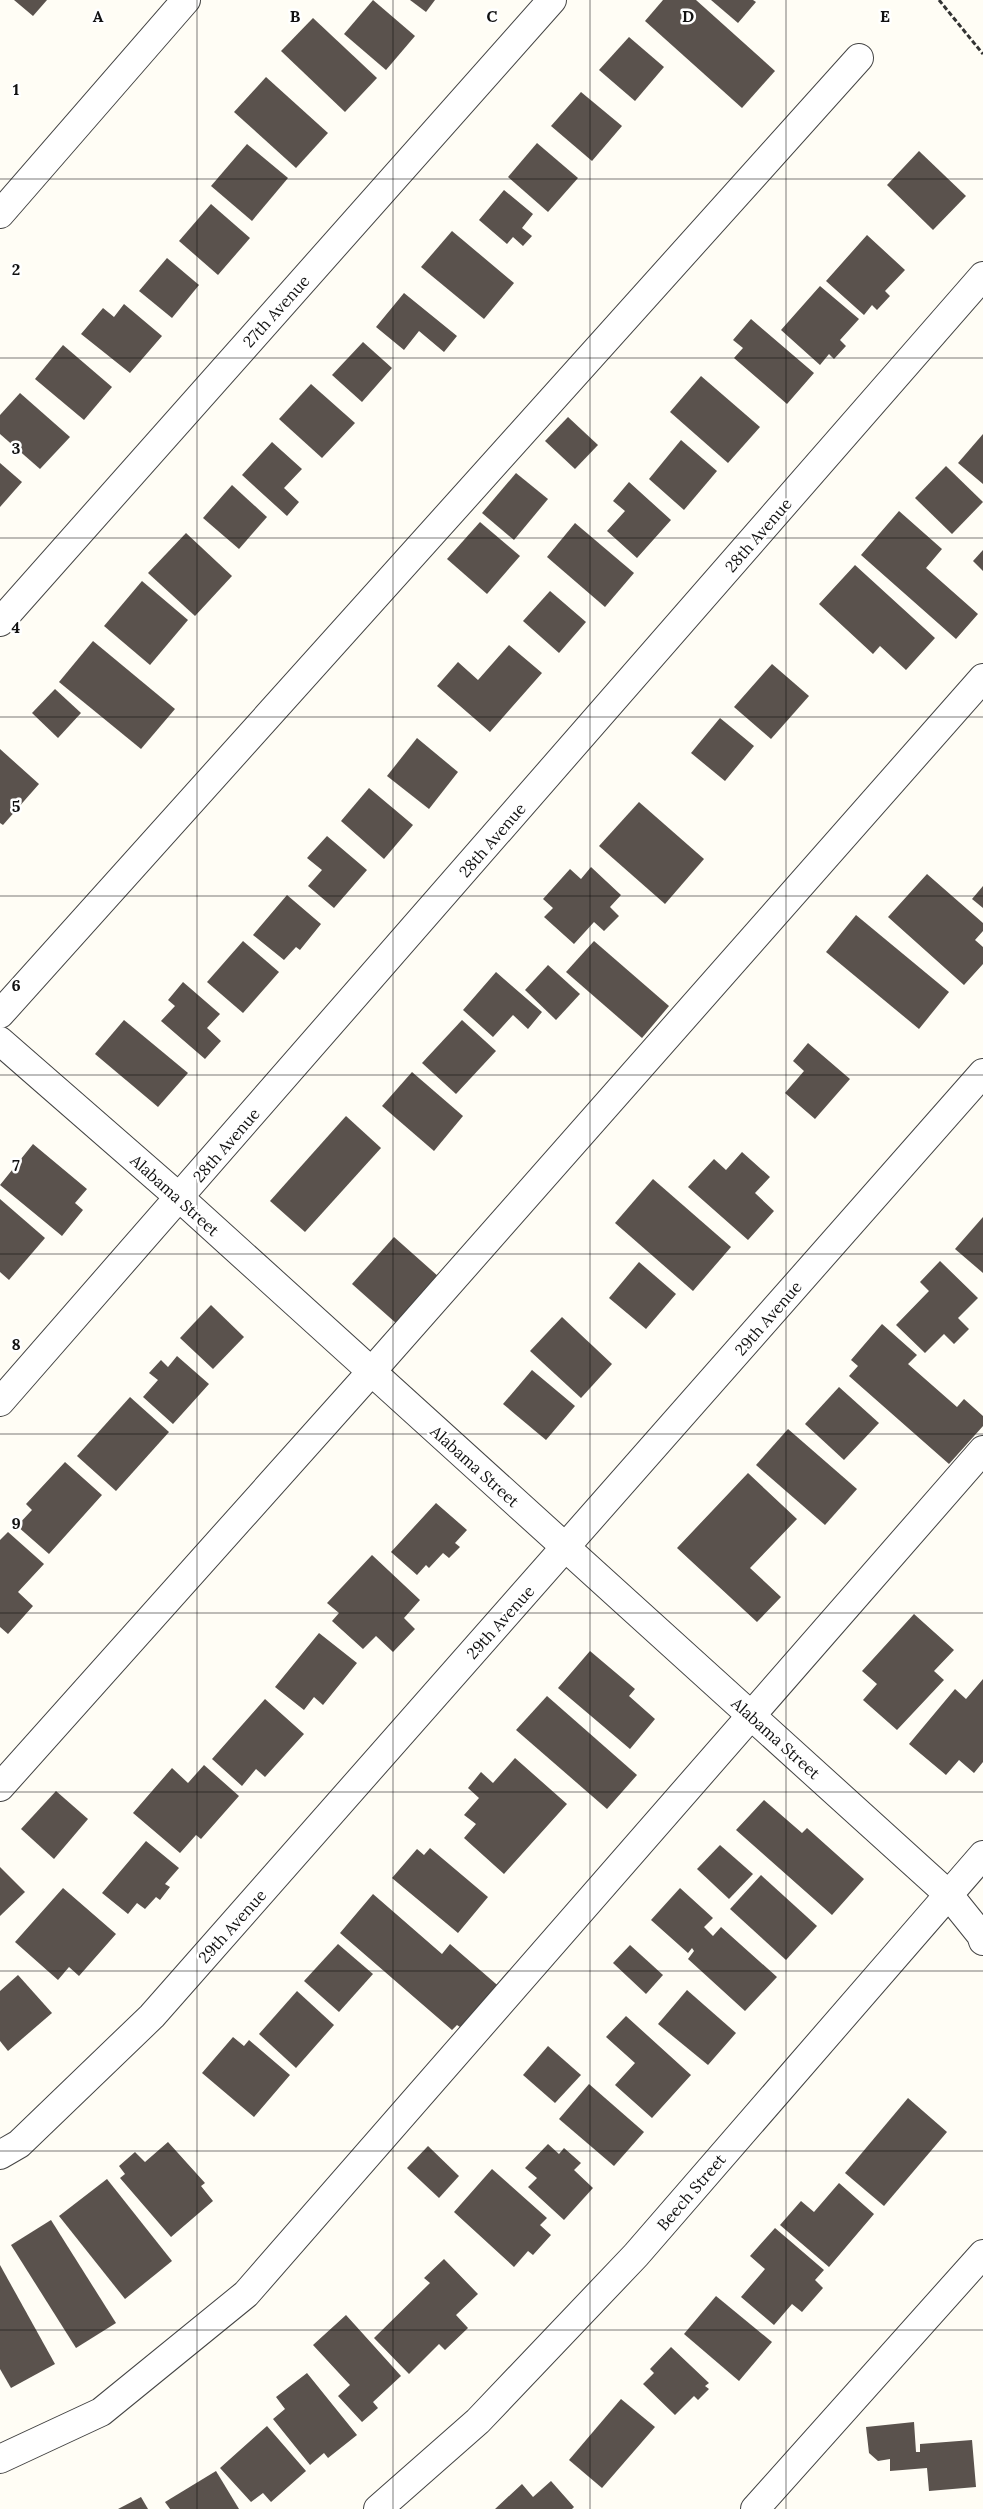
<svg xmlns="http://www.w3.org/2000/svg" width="983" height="2509" viewBox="0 0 983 2509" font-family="Lora,serif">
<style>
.building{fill:#5a524d}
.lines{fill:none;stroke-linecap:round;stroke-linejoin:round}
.minor-casing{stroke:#444;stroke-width:30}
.path{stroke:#333;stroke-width:3;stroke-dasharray:5 2.5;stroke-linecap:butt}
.minor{stroke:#fff;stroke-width:28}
.grid{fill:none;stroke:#111;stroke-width:1;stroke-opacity:0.55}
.labels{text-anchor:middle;stroke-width:5;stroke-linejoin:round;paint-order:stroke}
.street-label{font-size:16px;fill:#111;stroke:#fff}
.grid-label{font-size:16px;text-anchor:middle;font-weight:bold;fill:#111;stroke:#fff;stroke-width:5;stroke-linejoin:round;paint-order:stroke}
</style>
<rect width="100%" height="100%" fill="#fffdf5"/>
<g class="building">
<path d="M14,0H47L33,16Z"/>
<path d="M373,0L415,36L386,70L344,34Z"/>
<path d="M410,0H435L426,12Z"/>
<path d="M663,0H696L775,71L742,108L645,21Z"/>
<path d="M711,0H753L756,2L738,23Z"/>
<path d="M313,18L377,78L345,112L281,51Z"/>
<path d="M629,37L664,67L635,101L599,70Z"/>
<path d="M266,77L328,133L296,168L234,112Z"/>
<path d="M581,92L622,126L592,161L551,126Z"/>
<path d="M537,143L578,178L548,212L508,177Z"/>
<path d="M247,144L288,178L252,221L211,186Z"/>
<path d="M919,151L966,196L933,230L887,185Z"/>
<path d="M504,190L533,214L522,228L532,236L523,246L513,237L507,244L479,220Z"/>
<path d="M211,204L250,238L218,275L179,241Z"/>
<path d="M452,231L514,283L484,319L421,267Z"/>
<path d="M867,235L905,270L885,291L890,296L877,310L872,305L864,315L826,281Z"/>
<path d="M167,258L199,285L172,318L139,291Z"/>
<path d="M820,286L859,319L840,340L846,346L834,359L829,354L820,365L781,330Z"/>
<path d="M404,293L457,336L444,352L419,331L404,350L376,327Z"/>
<path d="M124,304L162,336L130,373L81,334L103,308L114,317Z"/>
<path d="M751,319L814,373L787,404L734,358L743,348L733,340Z"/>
<path d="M363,342L392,368L362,402L332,375Z"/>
<path d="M63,345L112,387L84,420L35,379Z"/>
<path d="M701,376L760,427L728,463L670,412Z"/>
<path d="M311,384L355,423L322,458L279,419Z"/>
<path d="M20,393L70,437L40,469L0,434V415Z"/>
<path d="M568,417L598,445L575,469L545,441Z"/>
<path d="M983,434V484L958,463Z"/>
<path d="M681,440L717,471L684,510L649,479Z"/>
<path d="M272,442L302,469L284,488L299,502L287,516L242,475Z"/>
<path d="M0,463L22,482L0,507Z"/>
<path d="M946,466L983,502L952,534L915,498Z"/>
<path d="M516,473L548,499L514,540L482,513Z"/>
<path d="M629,482L671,520L637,558L607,531L625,511L613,501Z"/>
<path d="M232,485L267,517L239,549L203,518Z"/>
<path d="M899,511L942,549L926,568L978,614L956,639L861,555Z"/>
<path d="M480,522L520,556L487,594L447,559Z"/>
<path d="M575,523L634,573L605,607L547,557Z"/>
<path d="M186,533L232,576L195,616L148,573Z"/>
<path d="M983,550V571L973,561Z"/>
<path d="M855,565L935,638L906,670L880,646L873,654L819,604Z"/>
<path d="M142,581L188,620L150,665L104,626Z"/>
<path d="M550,591L586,622L559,653L523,621Z"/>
<path d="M93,641L175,709L141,749L59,682Z"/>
<path d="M509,645L542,673L490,732L437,686L458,662L478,680Z"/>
<path d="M772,664L809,696L771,739L734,707Z"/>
<path d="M55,689L81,713L58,738L32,713Z"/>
<path d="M720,718L754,746L725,781L691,753Z"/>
<path d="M417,738L458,772L429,809L387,776Z"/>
<path d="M0,749L39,784L3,825L0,823Z"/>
<path d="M369,788L413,825L384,859L341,821Z"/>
<path d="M639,802L704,859L665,904L599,846Z"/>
<path d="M327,836L367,870L334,908L308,886L322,870L307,858Z"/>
<path d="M591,867L621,895L610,907L619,916L604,931L594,922L574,944L544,917L553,908L543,899L570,869L581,879Z"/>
<path d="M927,874L983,923V931L975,940L983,947V964L964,985L888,917Z"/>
<path d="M983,886V908L972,899Z"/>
<path d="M287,895L321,924L300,950L296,947L284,960L253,935Z"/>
<path d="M856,915L949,992L919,1029L826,952Z"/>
<path d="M243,941L279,972L243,1013L207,982Z"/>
<path d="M594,941L669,1006L642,1038L566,972Z"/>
<path d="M548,965L580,994L556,1020L525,990Z"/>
<path d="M496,972L542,1012L528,1029L513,1015L493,1037L463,1010Z"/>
<path d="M183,982L220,1014L207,1028L221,1041L205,1059L161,1021L175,1006L168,1000Z"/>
<path d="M124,1020L188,1073L158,1107L95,1054Z"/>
<path d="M462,1020L496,1051L456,1094L422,1063Z"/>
<path d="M808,1043L850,1079L815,1119L785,1093L804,1071L793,1061Z"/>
<path d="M412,1072L463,1116L434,1151L382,1106Z"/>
<path d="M346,1116L381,1148L305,1232L270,1201Z"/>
<path d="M33,1144L87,1189L75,1203L83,1210L62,1236L0,1185Z"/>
<path d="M742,1152L770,1177L755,1193L774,1211L748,1240L688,1187L714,1159L726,1170Z"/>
<path d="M653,1179L731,1247L693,1291L615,1223Z"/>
<path d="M0,1199L45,1238L9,1280L0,1272Z"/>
<path d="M983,1217V1273L955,1249Z"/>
<path d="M394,1237L439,1277L397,1324L352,1284Z"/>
<path d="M940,1261L978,1298L958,1318L969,1329L954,1344L944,1334L925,1353L896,1325L929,1291L920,1282Z"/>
<path d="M639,1262L676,1294L646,1329L609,1298Z"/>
<path d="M211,1305L244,1337L213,1369L180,1338Z"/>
<path d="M562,1317L612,1364L581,1398L530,1351Z"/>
<path d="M882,1324L917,1355L908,1364L957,1407L964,1399L983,1416V1426L949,1464L849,1376L858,1366L851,1360Z"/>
<path d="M177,1356L209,1384L173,1424L143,1397L158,1380L149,1373L161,1360L168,1367Z"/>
<path d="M532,1370L575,1406L546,1440L503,1404Z"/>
<path d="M839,1387L879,1423L844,1460L805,1424Z"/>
<path d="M130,1397L169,1432L116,1491L77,1456Z"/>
<path d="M788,1429L857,1489L825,1525L756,1465Z"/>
<path d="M65,1462L102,1495L49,1554L17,1526L32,1510L26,1504Z"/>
<path d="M748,1473L797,1519L750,1568L781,1597L757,1622L677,1548Z"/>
<path d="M436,1503L467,1530L455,1543L460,1547L449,1558L443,1553L429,1568L426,1565L417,1575L391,1552Z"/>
<path d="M8,1532L44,1564L18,1592L33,1606L8,1634L0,1627V1540Z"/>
<path d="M372,1555L420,1600L404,1618L415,1629L393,1652L376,1636L363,1649L332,1621L339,1613L327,1603Z"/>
<path d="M914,1614L954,1650L934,1671L944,1680L897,1730L863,1700L877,1684L862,1671Z"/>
<path d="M319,1633L357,1663L323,1705L314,1697L304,1710L275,1687Z"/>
<path d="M590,1651L635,1689L629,1696L655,1719L630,1749L558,1688Z"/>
<path d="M983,1679V1762L974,1773L959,1760L946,1775L909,1744L955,1689L966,1699Z"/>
<path d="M547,1696L637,1775L607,1809L516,1730Z"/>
<path d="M265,1699L304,1734L265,1777L256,1769L242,1786L212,1759Z"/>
<path d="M515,1758L567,1804L504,1874L464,1838L476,1824L464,1815L479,1798L468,1788L481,1772L493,1783Z"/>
<path d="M204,1765L239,1796L201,1839L196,1835L180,1853L133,1813L172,1768L188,1783Z"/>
<path d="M56,1791L88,1819L54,1859L21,1829Z"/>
<path d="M764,1800L802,1833L807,1828L864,1879L832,1915L736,1830Z"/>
<path d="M146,1841L179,1868L165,1884L170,1887L160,1900L156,1897L145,1909L137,1903L128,1914L102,1893Z"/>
<path d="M720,1845L753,1874L729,1899L697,1869Z"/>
<path d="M430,1848L488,1897L458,1933L392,1878L417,1849L424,1855Z"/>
<path d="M0,1867L25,1892L0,1916Z"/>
<path d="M761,1875L817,1926L786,1960L730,1909Z"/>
<path d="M63,1888L116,1934L79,1976L69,1967L58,1980L15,1942Z"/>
<path d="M680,1888L713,1918L704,1927L713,1936L721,1927L777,1977L745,2011L688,1959L694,1951L692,1948L688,1953L651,1920Z"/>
<path d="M373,1894L442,1954L450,1944L503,1990L466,2031L457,2025L452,2030L340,1933Z"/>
<path d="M338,1944L373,1974L339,2012L304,1981Z"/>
<path d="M630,1945L663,1975L646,1994L613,1963Z"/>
<path d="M18,1975L52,2013L8,2051L0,2041V1991Z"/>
<path d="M687,1990L736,2033L708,2065L658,2024Z"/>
<path d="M297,1991L334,2025L296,2068L259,2034Z"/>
<path d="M626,2016L691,2075L652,2118L615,2085L635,2063L606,2037Z"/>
<path d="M233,2037L244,2046L249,2040L290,2075L254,2117L202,2073Z"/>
<path d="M548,2046L581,2075L555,2103L523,2075Z"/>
<path d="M589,2084L644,2132L614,2166L559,2119Z"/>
<path d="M908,2098L947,2132L884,2206L845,2173Z"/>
<path d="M168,2142L205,2183L201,2186L213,2201L171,2237L120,2178L125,2174L119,2166L135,2152L145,2162Z"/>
<path d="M548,2144L559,2154L564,2148L581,2163L574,2170L593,2188L564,2220L528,2187L537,2178L525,2168Z"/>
<path d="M428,2146L459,2176L439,2198L407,2168Z"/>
<path d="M492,2169L547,2218L540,2225L551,2235L533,2255L528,2251L514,2267L454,2212Z"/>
<path d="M107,2179L172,2261L125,2299L59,2216Z"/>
<path d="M839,2183L874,2214L829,2267L780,2225L801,2201L814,2212Z"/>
<path d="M51,2220L116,2323L76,2348L11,2245Z"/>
<path d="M775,2228L824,2270L815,2280L823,2288L802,2312L792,2304L774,2325L741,2297L765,2269L750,2256Z"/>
<path d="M444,2259L478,2294L456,2315L468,2328L445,2350L439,2344L409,2374L374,2338L430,2283L424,2278Z"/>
<path d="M0,2265L55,2364L11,2388L0,2369Z"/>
<path d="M716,2296L772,2342L739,2381L684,2334Z"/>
<path d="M346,2315L401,2376L373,2402L378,2408L362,2422L338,2396L350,2385L313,2345Z"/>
<path d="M671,2347L709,2383L705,2386L709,2389L698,2400L694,2396L675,2415L643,2384L654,2373L650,2369Z"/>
<path d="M307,2373L357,2435L328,2458L324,2453L310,2465L273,2419L285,2409L276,2397Z"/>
<path d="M621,2399L655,2427L602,2488L569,2460Z"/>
<path d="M914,2422L916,2452H920V2444L972,2440L976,2487L929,2491L927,2468L890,2471V2459L878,2461L869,2453L866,2427Z"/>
<path d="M267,2426L306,2471L271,2502L263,2493L251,2502L220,2468Z"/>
<path d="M216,2471L239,2509H170L165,2502Z"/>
<path d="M551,2481L574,2507L572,2509H495L522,2484L533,2497Z"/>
<path d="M141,2497L148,2509H118Z"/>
</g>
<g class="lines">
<g class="minor-casing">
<g id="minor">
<path d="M0,214L186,0"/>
<path d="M0,622L552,0"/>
<path d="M0,1014L859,58"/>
<path d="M0,1041L180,1198L948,1894L981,1935L983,1941"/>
<path d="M0,1402L983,276"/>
<path d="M0,1787L371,1372L983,678"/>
<path d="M0,2155L19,2144L152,2016L983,1073"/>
<path d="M0,2459L101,2412L246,2294L983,1450"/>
<path d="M378,2509L478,2421L636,2255L983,1855"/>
<path d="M755,2509L983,2254"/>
</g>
</g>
<path class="path" d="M939,0L983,54"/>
<use href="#minor" class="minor"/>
</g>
<path class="grid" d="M197,0V2509M393,0V2509M590,0V2509M786,0V2509M0,179H983M0,358H983M0,538H983M0,717H983M0,896H983M0,1075H983M0,1254H983M0,1434H983M0,1613H983M0,1792H983M0,1971H983M0,2151H983M0,2330H983"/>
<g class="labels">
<g class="street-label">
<text transform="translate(276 311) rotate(-48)" y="6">27th Avenue</text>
<text transform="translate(758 535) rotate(-49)" y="6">28th Avenue</text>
<text transform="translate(492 840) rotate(-49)" y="6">28th Avenue</text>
<text transform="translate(226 1145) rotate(-49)" y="6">28th Avenue</text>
<text transform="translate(175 1195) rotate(42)" y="6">Alabama Street</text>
<text transform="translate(768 1318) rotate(-49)" y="6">29th Avenue</text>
<text transform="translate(475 1466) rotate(42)" y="6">Alabama Street</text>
<text transform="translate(500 1622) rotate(-48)" y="6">29th Avenue</text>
<text transform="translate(776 1738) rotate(42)" y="6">Alabama Street</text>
<text transform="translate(232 1926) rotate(-48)" y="6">29th Avenue</text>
<text transform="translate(691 2192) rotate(-49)" y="6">Beech Street</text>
</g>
</g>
<g class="grid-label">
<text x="98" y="22">A</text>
<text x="295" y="22">B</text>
<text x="492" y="22">C</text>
<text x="688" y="22">D</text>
<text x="885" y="22">E</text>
<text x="16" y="95">1</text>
<text x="16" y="275">2</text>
<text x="16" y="454">3</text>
<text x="16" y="633">4</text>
<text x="16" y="812">5</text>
<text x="16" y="991">6</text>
<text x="16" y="1171">7</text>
<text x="16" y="1350">8</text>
<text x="16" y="1529">9</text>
</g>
</svg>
